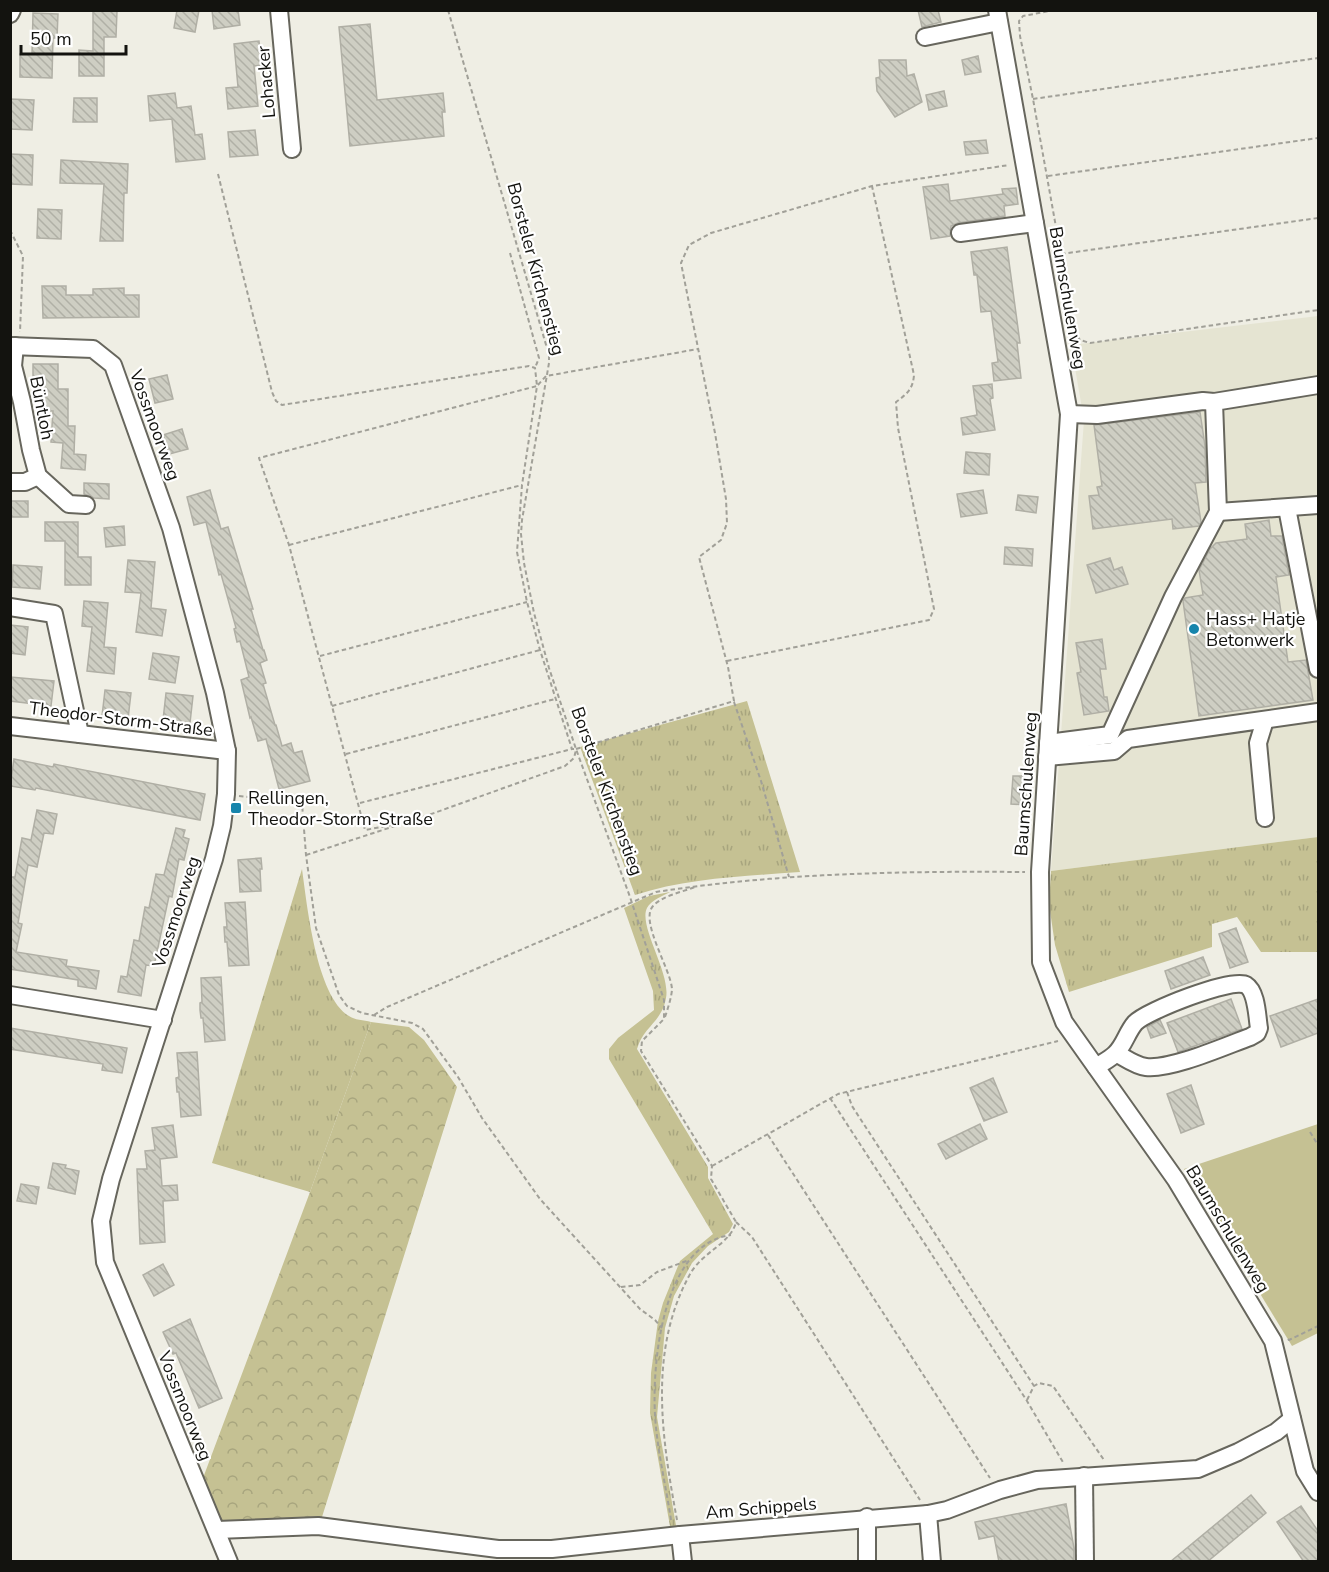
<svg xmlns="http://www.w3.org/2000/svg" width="1329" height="1572" viewBox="0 0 1329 1572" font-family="'Nunito Sans',sans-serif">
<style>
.built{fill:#e5e4d2}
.grass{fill:url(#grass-tufts)}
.forest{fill:url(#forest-crowns)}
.green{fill:#c5c193}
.building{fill:url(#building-back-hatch);stroke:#b0afa5;stroke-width:1.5}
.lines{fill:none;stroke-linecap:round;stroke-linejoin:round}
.minor-casing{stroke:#67665d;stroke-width:20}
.path{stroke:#a1a098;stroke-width:2;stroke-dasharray:4.5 3;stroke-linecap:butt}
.minor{stroke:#fff;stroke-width:16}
.poi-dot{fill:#1785ac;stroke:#fff;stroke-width:2}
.labels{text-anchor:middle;stroke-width:4.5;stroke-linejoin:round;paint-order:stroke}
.street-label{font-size:18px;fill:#13130f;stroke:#fff}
.poi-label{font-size:18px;fill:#13130f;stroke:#fff;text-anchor:start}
</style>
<defs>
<pattern id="grass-tufts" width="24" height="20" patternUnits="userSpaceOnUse" patternTransform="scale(1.5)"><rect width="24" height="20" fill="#c5c193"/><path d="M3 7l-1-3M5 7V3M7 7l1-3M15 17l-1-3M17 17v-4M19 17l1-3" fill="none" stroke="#a8a57e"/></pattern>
<pattern id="forest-crowns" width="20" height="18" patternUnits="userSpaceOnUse" patternTransform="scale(1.5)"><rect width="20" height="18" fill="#c5c193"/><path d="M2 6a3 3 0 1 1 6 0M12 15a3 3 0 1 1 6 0" fill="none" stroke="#a8a57e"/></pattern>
<pattern id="building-back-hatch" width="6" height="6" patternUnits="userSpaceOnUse" patternTransform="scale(1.5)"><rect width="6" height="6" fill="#cecec3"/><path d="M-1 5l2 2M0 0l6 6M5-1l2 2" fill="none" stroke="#b0b0a6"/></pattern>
</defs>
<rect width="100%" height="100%" fill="#efeee4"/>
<path class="built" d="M1318,316V837L1051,871L1084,420L1071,345Z"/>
<g class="grass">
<path d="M747,701L800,872C745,876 687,878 635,895L580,747Z"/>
<path d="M1318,837V952H1261L1237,917L1212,924V947L1069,992L1055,945L1049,904L1051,871Z"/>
<path d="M302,869C307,904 316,996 349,1016C354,1020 364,1020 371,1022L310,1192L212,1163Z"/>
<path d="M670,892C663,896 651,900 647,908C638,926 671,973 666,998C662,1022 643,1027 637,1049L708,1167V1178L733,1224L729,1232L708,1246L692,1263L674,1296L665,1328L657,1417L677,1531L671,1532L650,1413L651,1373L658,1321L663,1303L680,1261L713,1234L609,1059V1049L618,1038L654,1010L653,991L624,908L649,896Z"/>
</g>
<path class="forest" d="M371,1022L409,1027L424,1040L457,1087L322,1517L221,1522L203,1478L310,1192Z"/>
<path class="green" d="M1318,1124V1333L1292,1346L1184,1169Z"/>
<g class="building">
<path d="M177,10H199L195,32L174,28Z"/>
<path d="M212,10H238L240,25L214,29Z"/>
<path d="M918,10H938L941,22L922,27Z"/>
<path d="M93,11H117L116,37H104V76H79V50L93,51Z"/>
<path d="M33,13L58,14L57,38H53L52,78L20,77V54H32Z"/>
<path d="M370,24L377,100L443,93L445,112H442L444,136L350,146L339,27Z"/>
<path d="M259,41L262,65L254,66L258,106L228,109L226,88L238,87L234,44Z"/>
<path d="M978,56L981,72L965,75L962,60Z"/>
<path d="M879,60H906L907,76L914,74L922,102L895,117L877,91L876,78L880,77Z"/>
<path d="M944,91L947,106L929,110L926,95Z"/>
<path d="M175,93L177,108L191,106L195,135L202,134L205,159L176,162L172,119L150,121L148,96Z"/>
<path d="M74,98H97V122H73Z"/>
<path d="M10,99L34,100L32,130L10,129Z"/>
<path d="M255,130L258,155L230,157L228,132Z"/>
<path d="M986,140L988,153L966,155L964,142Z"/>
<path d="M10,154L33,155L32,185L10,184Z"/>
<path d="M61,160L128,164L127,193H124L123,241H100L104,184L60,183Z"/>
<path d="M948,184L950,201L1003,194L1002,189L1016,188L1018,204L1004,206L1005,216L958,223L951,226L950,236L931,239L923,187Z"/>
<path d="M38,209L62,210L61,239L37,238Z"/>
<path d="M1007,247L1020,343H1017L1021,378L994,381L992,363L998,362L991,311L981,312L977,275H974L971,252Z"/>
<path d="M42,286H66V295H93V289L124,288V295H139V317L43,318Z"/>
<path d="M33,364H58V389H68V426H75L74,454L86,455L85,470L61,468L63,443L51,442L53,411H41V384H33Z"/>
<path d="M167,375L173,399L155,403L149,379Z"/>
<path d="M992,384L993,398L990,399L995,430L963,435L961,418L977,415L973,386Z"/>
<path d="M1200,412L1205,446L1206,482L1195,483L1201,522L1199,526L1173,529L1172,519L1093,529L1089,496L1099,495L1097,487L1102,486L1094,425Z"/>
<path d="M182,429L188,449L169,454L163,435Z"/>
<path d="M966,452L990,454L989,475L964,473Z"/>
<path d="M84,483L109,484V499L94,498L84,494Z"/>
<path d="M210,490L221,529L228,527L253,609H251L263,650H264L267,660L260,663L266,683L263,684L275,725H276L282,746L291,743L294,753L302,751L310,781L279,789L266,739L258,741L251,717L250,718L241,680L249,677L240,641L237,642L234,629L236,628L221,574L219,575L206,522L194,525L187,497Z"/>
<path d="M983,490L987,513L961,517L957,494Z"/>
<path d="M1018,495L1038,497L1036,513L1016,510Z"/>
<rect x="10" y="501" width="18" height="16"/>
<path d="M1269,520L1271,536H1282L1289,575L1276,577L1288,662L1306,660L1313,700L1199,716L1183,601L1185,598L1203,595L1199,570L1210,549L1216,543L1247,539L1245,524Z"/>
<path d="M45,522H78V557H91V585H65V541H45Z"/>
<path d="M124,526L125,545L106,547L104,528Z"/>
<path d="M1005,547L1033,549L1032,566L1004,564Z"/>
<path d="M1110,558L1114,570L1122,567L1128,584L1096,593L1087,565Z"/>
<path d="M128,560L155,562L151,608L166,610L162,636L136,632L141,593L125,592Z"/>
<path d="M13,565L42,567L40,589L12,587Z"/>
<path d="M84,601L108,603L104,647L116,648L114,674L87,671L92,627L82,626Z"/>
<path d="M10,625L28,627L25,655L10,653Z"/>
<path d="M1102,639L1106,669H1100L1104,697H1107L1109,711L1084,715L1077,673L1081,672L1076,643Z"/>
<path d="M153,653L179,657L175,683L149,679Z"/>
<path d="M10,677L54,681L51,706L10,701Z"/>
<path d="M105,690L131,693L128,719L102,716Z"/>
<path d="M166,693L193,696L190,723L163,720Z"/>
<path d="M14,759L53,767L54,764L205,794L200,820L36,788L35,790L10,786Z"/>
<path d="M1013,776H1027L1025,805L1011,804Z"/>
<path d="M37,810L57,814L53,834L44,833L37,867L28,865L18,923L22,924L16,952L67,960L66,966L99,971L96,989L78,986V980L10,969V877H15L22,838L31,840Z"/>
<path d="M176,828L185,830L183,837L189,839L184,860L179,859L172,897L169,896L154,966L146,965L141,996L118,992L121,976L127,977L134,940L139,941L145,907L149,908L156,874L164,875Z"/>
<path d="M261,858L262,869H260L261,891L240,892L238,860Z"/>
<path d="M245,902L249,965L229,966L227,942H225L224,927H227L225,903Z"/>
<path d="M1236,928L1248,962L1230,968L1219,934Z"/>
<path d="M1203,957L1210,975L1171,989L1165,971Z"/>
<path d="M221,977L225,1040L205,1042L203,1018H201L200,1010V1003L202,1002L201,978Z"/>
<path d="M1231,999L1242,1029L1178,1052L1167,1023Z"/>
<path d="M1318,999V1033L1281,1047L1270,1016Z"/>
<path d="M1160,1020L1166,1033L1151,1038L1147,1027Z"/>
<path d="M10,1028L127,1048L122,1073L102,1070L103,1064L10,1049Z"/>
<path d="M197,1052L201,1115L181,1117L179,1092H177L176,1078L179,1077L177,1053Z"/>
<path d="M993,1078L1007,1112L984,1121L970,1088Z"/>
<path d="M1191,1085L1204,1124L1181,1133L1167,1094Z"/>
<path d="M980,1124L987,1139L946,1159L938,1144Z"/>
<path d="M173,1125L177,1157L160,1159L162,1186L177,1185L178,1200L163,1201L165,1242L140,1244L137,1169H147L145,1151L155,1150L152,1128Z"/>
<path d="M53,1163L66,1165L65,1168L79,1171L75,1194L48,1188Z"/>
<path d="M21,1184L39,1187L36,1204L17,1201Z"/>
<path d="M163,1264L174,1285L154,1296L143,1275Z"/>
<path d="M190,1319L222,1398L199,1408L176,1353L173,1354L163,1332Z"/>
<path d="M1251,1495L1266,1513L1207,1562H1170Z"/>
<path d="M1066,1504L1074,1548V1561L999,1562L994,1536L979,1539L975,1522Z"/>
<path d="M1301,1506L1318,1531V1562H1304L1277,1522Z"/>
</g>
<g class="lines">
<g class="minor-casing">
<g id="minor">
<path d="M279,10L292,149"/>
<path d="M997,10L1069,414L1040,872L1041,962L1064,1022L1176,1180L1273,1341L1305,1471L1318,1492"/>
<path d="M10,14L12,10"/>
<path d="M925,37L999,22"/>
<path d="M960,233L1035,223"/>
<path d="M10,346L93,349L113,365L171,528L215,693L227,751L226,794L222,826L214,859L111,1179L101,1221L105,1262L229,1562"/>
<path d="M15,346L13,366L22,402L31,450L38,476L69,504L86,505"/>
<path d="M1069,414L1097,415L1203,401L1214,402"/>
<path d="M10,482H25L38,476"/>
<path d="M1287,508L1318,669"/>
<path d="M1218,512L1318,505"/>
<path d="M10,607L54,614L80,734"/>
<path d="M1265,720L1258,743L1265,818"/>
<path d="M10,726L227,751"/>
<path d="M1048,743L1110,735L1173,597L1218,512L1214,402L1318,385"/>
<path d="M1047,757L1114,751L1128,739L1318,712"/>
<path d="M10,995L163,1020"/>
<path d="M1096,1067C1102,1063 1110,1059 1115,1054C1124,1046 1127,1032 1135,1023C1146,1011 1233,977 1246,985C1257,992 1257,1017 1259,1028L1257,1033L1250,1037C1225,1046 1171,1070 1146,1067C1136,1066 1125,1058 1116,1053"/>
<path d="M1084,1476L1085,1562"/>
<path d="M928,1514L932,1562"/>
<path d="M867,1517V1562"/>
<path d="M217,1530L318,1526L498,1549H552L680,1535L928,1514L947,1510L1000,1490L1037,1480L1198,1469L1238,1452L1276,1432L1292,1419"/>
<path d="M680,1535L683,1562"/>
</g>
</g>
<g class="path">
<path d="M448,10L549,355V363L522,520L521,534L524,563L534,613L549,668L576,749L630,897L664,1000V1019L642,1041L641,1051L712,1166L711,1179L736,1222C731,1244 701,1252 689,1276C648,1352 662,1439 677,1520"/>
<path d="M1055,10L1023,16L1019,21L1020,36L1033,99L1075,333L1080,340L1090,343L1318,310"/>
<path d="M1033,99L1318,58"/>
<path d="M218,174L272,392L276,401L282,405L529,366L535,368L537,386L546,376L698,349"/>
<path d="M1048,176L1318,138"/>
<path d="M10,230L23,256L20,332"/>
<path d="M510,253L539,358L535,368"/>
<path d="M1061,254L1318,218"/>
<path d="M289,545L522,485"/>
<path d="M320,656L527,602"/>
<path d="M727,661L929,620L934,609L898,428L896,402C907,394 913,389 914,375L872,186"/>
<path d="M734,702L761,781L789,877"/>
<path d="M332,706L540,650"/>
<path d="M576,749L734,701L728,667L699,557L721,540L727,523L726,499L715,433L681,263L689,245L711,233L872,186L1009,165"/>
<path d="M346,754L555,699"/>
<path d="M239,796L302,803L306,855L316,928L339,995L347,1006L362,1013L412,1023L423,1029L458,1077L482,1118L540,1199L640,1309L655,1320L662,1328"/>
<path d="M360,803L572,749"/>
<path d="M408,822L365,830L289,545L259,458L537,386L522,485L517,552L527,602L540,650L572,749H576"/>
<path d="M409,822L565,766L574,758L576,750"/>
<path d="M306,855L398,825"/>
<path d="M374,1015L387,1007L656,892C778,873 902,871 1025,872"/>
<path d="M665,1017C668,1008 671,999 672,990C672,971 639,921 653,906C662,896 682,892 695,887"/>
<path d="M847,1092L852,1106L1034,1386"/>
<path d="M830,1098L1027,1401L1064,1464"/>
<path d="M1310,1132L1318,1145"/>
<path d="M768,1135L990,1478"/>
<path d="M712,1166L838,1094L1058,1041"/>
<path d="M736,1222L752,1237L920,1500"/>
<path d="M621,1287L640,1285L657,1272L689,1260"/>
<path d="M1288,1339L1289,1340L1318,1326"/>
<path d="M1027,1400L1034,1386L1039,1383L1053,1386L1104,1460"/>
<path d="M671,1520C666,1486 657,1450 655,1415C652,1361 663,1244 731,1235"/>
</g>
<use href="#minor" class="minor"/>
</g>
<g class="poi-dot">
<circle cx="1194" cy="629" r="6"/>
<rect x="230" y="802" width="12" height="12" rx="3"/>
</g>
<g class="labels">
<g class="street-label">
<text transform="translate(266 82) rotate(-95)" y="6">Lohacker</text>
<text transform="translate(536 269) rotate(75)" y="6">Borsteler Kirchenstieg</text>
<text transform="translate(1068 298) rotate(80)" y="6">Baumschulenweg</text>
<text transform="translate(42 408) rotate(79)" y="6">Büntloh</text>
<text transform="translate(155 425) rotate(70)" y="6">Vossmoorweg</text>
<text transform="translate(121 719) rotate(7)" y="6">Theodor-Storm-Straße</text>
<text transform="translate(1026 784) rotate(-86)" y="6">Baumschulenweg</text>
<text transform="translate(607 791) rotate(70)" y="6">Borsteler Kirchenstieg</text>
<text transform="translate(176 912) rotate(-72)" y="6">Vossmoorweg</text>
<text transform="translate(1228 1229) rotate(59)" y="6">Baumschulenweg</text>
<text transform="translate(185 1406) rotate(68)" y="6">Vossmoorweg</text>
<text transform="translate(761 1508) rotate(-5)" y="6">Am Schippels</text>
</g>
<g class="poi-label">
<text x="1206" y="625">Hass+ Hatje<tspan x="1206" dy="21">Betonwerk</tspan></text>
<text x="248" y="804">Rellingen,<tspan x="248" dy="21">Theodor-Storm-Straße</tspan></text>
</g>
</g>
<rect width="1329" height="1572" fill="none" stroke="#13130f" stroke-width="24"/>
<path d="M21 45v9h105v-9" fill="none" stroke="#13130f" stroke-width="3"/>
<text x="30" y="45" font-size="18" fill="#13130f" stroke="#ffffff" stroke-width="4.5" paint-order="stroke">50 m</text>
</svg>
